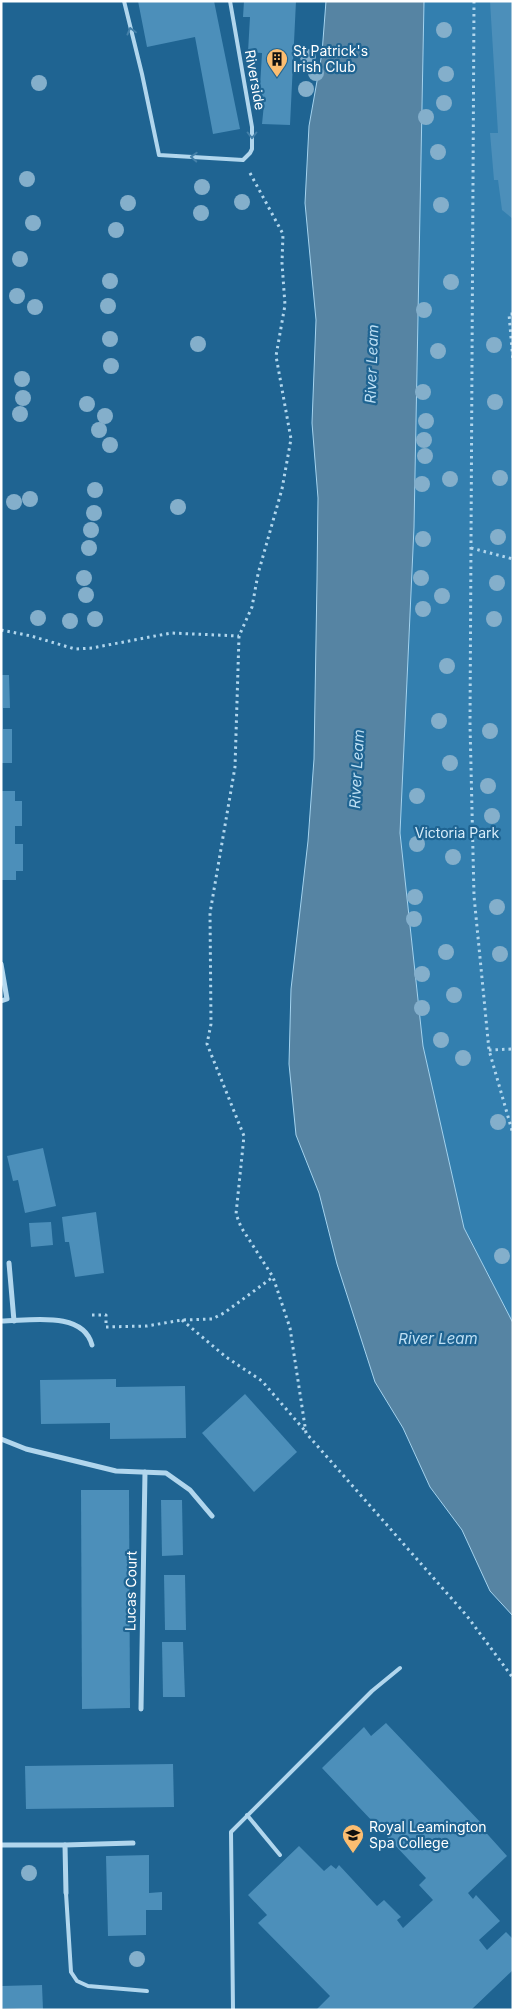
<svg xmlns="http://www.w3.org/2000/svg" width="514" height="2011" viewBox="0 0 514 2011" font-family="Inter,sans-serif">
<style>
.green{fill:#337faf}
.water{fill:#5684a3;stroke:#a4d3ef}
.building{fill:#4c8fba}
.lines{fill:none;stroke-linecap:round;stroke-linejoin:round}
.path{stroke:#b1d6ed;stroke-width:3;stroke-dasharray:2.5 4;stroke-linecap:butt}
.lane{stroke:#b1d6ed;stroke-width:4}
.street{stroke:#b1d6ed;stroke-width:5}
.tree{fill:#84afcb}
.oneway{stroke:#4480a9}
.labels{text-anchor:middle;stroke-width:4.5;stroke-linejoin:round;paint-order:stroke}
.poi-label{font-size:14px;fill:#fff;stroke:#1f6492;text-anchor:start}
.street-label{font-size:14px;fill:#fff;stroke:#1f6492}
.park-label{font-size:14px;fill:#d6ecfa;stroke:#1f6492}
.water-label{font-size:15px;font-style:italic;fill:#bddff4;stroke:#1f6492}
</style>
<rect width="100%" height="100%" fill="#1f6492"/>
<path class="green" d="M424,1H513V1323L464,1228L423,1046L400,833L414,527Z"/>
<path class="water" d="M326,1H424L414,527L400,833L423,1046L464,1228L513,1323V1616L490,1591L462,1530L430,1487L403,1428L375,1382L337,1264L319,1193L296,1135L289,1064L291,989L308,841L314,759L317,580L318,498L312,423L316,320L305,203L309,126L322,53Z"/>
<g class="building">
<path d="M138,1H214L240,129L213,134L195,37L147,47Z"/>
<path d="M244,1H296L290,125L262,124L264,104H259L262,53L248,52L250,17H243Z"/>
<path d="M490,1H513V219L502,210L498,180H494L490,133H498Z"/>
<path d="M1,675H9L10,708H3V729H12V763H1Z"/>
<path d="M1,791H15V801H22V826H15V844H23V871H16V880H1Z"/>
<path d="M43,1148L56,1206L25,1213L18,1180L13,1181L7,1156Z"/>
<path d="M96,1212L104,1273L75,1277L69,1242H65L62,1217Z"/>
<path d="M51,1222L53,1245L31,1247L29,1223Z"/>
<path d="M116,1379V1387L185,1386L186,1438L110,1439V1423L41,1424L40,1380Z"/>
<path d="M245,1394L297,1452L254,1492L202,1433Z"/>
<path d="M81,1490H129L130,1708L82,1709Z"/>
<path d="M161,1500H182L183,1555L162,1556Z"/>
<path d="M164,1575H185L186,1630H165Z"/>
<path d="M162,1642H183L185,1697H163Z"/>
<path d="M386,1723L483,1825L481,1827L507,1856L468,1893L473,1899L476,1895L500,1921L479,1940L487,1950L506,1932L513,1939V1970L471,2010H316L330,1996L258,1923L267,1915L248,1895L299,1846L324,1871L331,1865L336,1869L339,1865L377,1906L384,1900L401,1917L397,1920L403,1928L433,1900L419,1885L426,1878L322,1768L364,1727L371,1736Z"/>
<path d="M173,1764L174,1807L26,1809L25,1766Z"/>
<path d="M149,1855V1893L162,1892V1910H146V1935L108,1936L106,1856Z"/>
<path d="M42,1985L43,2010L1,2008V1986Z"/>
</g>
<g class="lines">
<g class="path">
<path d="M474,1L470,724L474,896L489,1050L513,1134"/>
<path d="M250,173L283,234L282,263L285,305L276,356L291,439L282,489L258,574L252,607L239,636L235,767L210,913L211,1024L207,1044L244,1136L236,1214L241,1227L273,1277L290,1328L306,1433L467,1616L513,1678"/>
<path d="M513,314H509L513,361"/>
<path d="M471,548L513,559"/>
<path d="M1,630L31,636L75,649L92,648L171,633L239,636"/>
<path d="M489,1050L513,1049"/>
<path d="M92,1315H106V1327L147,1326L182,1320L212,1319L224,1313L273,1277"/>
<path d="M182,1320L226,1357L262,1381L306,1432"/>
</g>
<g class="lane">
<path d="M124,1L142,74L159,155L243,160L250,153L252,149V127L230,1"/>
<path d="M247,1815L280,1855"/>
<path d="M66,1893L71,1972L77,1981L88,1986L147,1991"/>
<path d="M233,2010L231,1832L372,1691L400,1668"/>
</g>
<g class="street">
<path d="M1,964L7,999L1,1001"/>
<path d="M9,1263L14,1321"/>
<path d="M1,1321C29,1321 83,1310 92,1345"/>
<path d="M1,1439L26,1449L116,1471L166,1473L190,1490L212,1516"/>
<path d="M141,1709L145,1472"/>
<path d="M1,1845H65"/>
<path d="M66,1893L65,1845L133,1843"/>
</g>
</g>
<g class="tree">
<circle cx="444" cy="30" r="8"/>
<circle cx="308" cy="57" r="8"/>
<circle cx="316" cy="73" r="8"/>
<circle cx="446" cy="74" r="8"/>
<circle cx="39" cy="83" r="8"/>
<circle cx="306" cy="89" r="8"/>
<circle cx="444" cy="103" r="8"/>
<circle cx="426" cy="117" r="8"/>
<circle cx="438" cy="152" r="8"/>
<circle cx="27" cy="179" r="8"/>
<circle cx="202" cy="187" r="8"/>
<circle cx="242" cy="202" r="8"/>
<circle cx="128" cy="203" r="8"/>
<circle cx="441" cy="205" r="8"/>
<circle cx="201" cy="213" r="8"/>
<circle cx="33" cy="223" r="8"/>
<circle cx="116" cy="230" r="8"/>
<circle cx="20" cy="259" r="8"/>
<circle cx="110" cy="281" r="8"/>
<circle cx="451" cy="282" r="8"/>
<circle cx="17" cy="296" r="8"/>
<circle cx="108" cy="306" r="8"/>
<circle cx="35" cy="307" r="8"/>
<circle cx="424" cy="310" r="8"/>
<circle cx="110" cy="339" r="8"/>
<circle cx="198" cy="344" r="8"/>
<circle cx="494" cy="345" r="8"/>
<circle cx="438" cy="351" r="8"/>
<circle cx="111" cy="366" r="8"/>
<circle cx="22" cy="379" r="8"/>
<circle cx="423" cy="392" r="8"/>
<circle cx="23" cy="398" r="8"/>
<circle cx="495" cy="402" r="8"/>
<circle cx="87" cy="404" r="8"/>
<circle cx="20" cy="414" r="8"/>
<circle cx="105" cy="416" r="8"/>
<circle cx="426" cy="421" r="8"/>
<circle cx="99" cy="430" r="8"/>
<circle cx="424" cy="440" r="8"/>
<circle cx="110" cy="445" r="8"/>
<circle cx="425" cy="456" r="8"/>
<circle cx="500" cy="478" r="8"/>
<circle cx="450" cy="479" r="8"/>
<circle cx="422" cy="484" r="8"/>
<circle cx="95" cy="490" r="8"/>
<circle cx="30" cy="499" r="8"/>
<circle cx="14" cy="502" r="8"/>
<circle cx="178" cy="507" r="8"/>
<circle cx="94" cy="513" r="8"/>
<circle cx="91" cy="530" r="8"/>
<circle cx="498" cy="537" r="8"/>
<circle cx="423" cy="539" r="8"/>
<circle cx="89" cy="548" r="8"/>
<circle cx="84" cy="578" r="8"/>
<circle cx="421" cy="578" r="8"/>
<circle cx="497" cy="583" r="8"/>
<circle cx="86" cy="595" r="8"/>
<circle cx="442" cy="596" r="8"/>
<circle cx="423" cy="609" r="8"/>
<circle cx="38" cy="618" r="8"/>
<circle cx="95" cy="619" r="8"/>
<circle cx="494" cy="619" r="8"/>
<circle cx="70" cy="621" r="8"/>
<circle cx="447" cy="666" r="8"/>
<circle cx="439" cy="721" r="8"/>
<circle cx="490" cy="731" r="8"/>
<circle cx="450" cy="763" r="8"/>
<circle cx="488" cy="786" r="8"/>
<circle cx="417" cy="796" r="8"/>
<circle cx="492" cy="816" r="8"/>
<circle cx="417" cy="844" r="8"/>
<circle cx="453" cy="857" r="8"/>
<circle cx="415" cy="897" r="8"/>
<circle cx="497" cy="907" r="8"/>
<circle cx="414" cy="919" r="8"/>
<circle cx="446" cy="952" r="8"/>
<circle cx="500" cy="954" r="8"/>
<circle cx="422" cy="974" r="8"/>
<circle cx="454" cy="995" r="8"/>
<circle cx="422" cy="1008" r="8"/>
<circle cx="441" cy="1040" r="8"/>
<circle cx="463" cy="1058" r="8"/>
<circle cx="498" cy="1122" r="8"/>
<circle cx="502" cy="1256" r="8"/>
<circle cx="29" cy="1873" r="8"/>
<circle cx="137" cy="1959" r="8"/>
</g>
<defs><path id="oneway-chevron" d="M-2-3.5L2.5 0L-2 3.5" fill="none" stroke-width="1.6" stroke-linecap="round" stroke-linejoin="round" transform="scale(1.25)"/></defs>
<g class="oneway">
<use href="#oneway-chevron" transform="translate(131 31) rotate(-105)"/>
<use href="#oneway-chevron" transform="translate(252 135) rotate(90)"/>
<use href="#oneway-chevron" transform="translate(194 157) rotate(-177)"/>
</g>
<defs>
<g id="building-pin" transform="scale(1.125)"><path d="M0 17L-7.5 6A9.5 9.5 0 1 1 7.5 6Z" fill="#fbbd71" stroke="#1f6492"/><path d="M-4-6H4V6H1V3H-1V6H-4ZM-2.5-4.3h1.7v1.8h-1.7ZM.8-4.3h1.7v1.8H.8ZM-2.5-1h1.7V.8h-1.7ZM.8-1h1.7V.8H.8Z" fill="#111"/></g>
<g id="university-pin" transform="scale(1.125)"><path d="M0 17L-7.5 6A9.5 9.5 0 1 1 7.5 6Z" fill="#fbbd71" stroke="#1f6492"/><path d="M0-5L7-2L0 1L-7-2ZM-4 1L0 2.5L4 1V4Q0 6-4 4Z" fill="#111"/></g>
</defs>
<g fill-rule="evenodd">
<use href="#building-pin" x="277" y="59"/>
<use href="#university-pin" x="353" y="1835"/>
</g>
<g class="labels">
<g class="poi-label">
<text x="293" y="56">St Patrick's<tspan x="293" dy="16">Irish Club</tspan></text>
<text x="369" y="1832">Royal Leamington<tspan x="369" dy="16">Spa College</tspan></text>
</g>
<g class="street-label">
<text transform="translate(255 80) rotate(80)" y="5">Riverside</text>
<text transform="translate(131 1591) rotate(-89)" y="5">Lucas Court</text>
</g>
<g class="park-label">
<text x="457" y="838">Victoria Park</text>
</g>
<g class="water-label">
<text transform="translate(372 364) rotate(-88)" y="5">River Leam</text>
<text transform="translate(357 769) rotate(-87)" y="5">River Leam</text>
<text x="438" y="1344">River Leam</text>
</g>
</g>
<rect width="514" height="2011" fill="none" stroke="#ffffff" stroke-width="5"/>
</svg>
